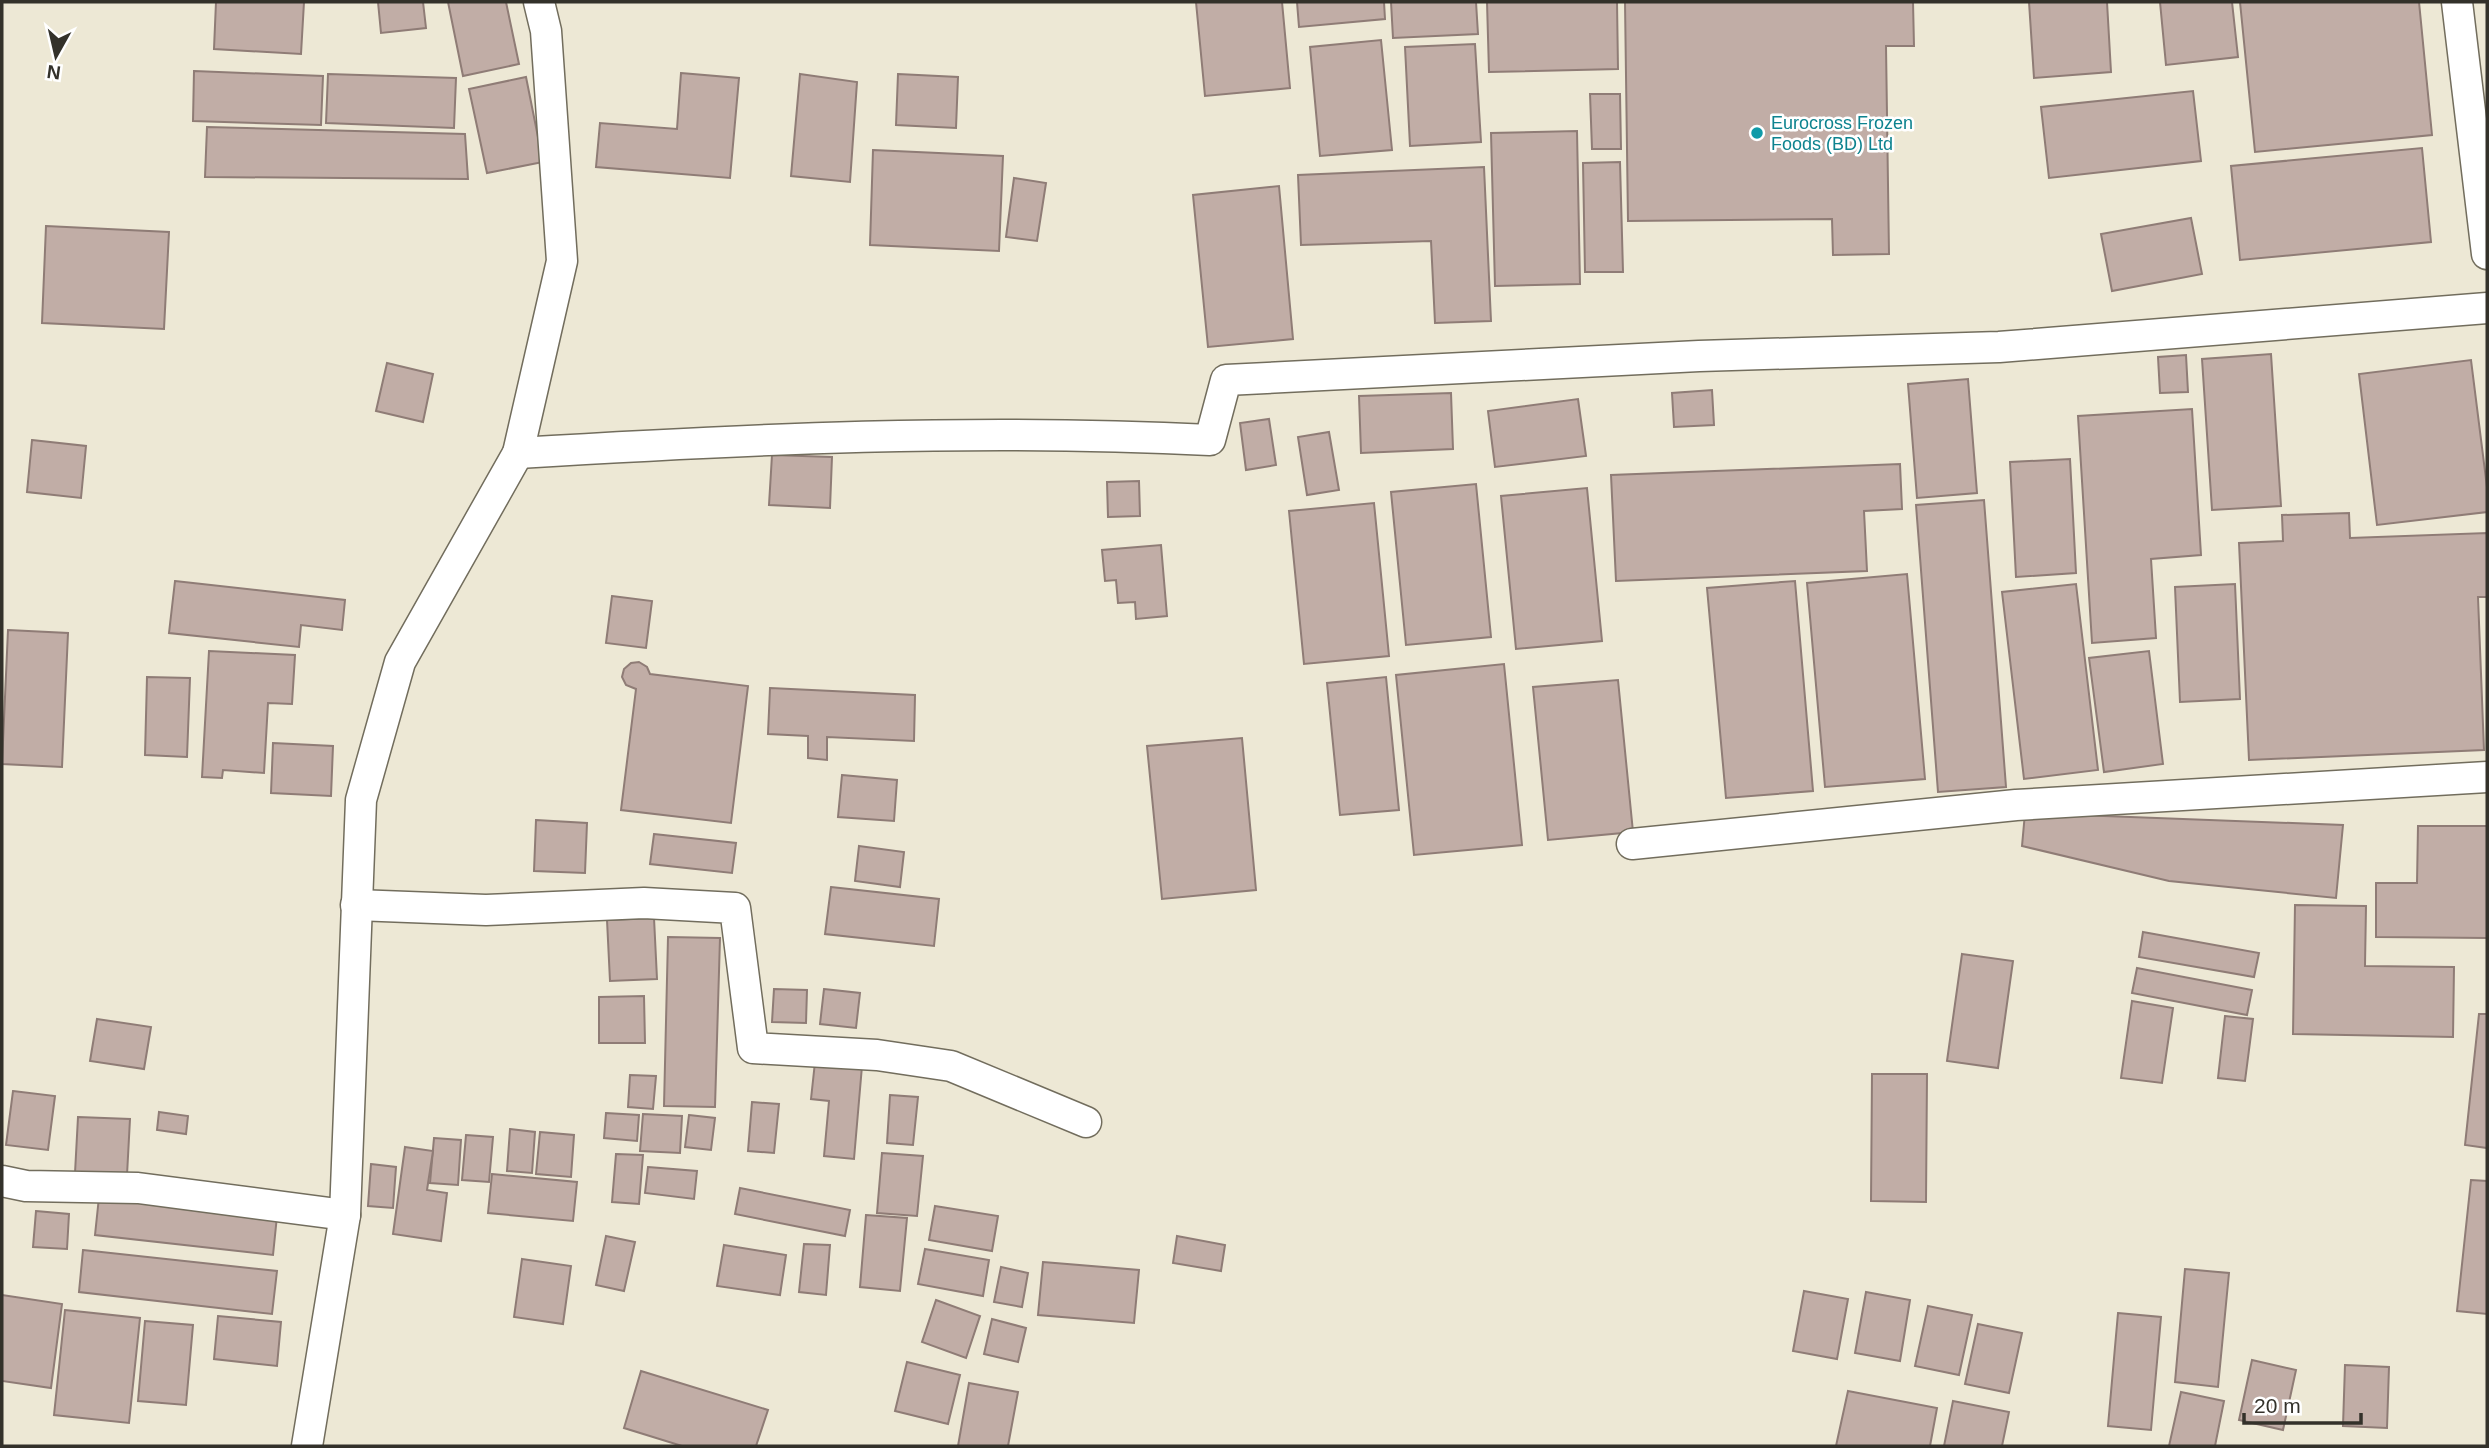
<svg xmlns="http://www.w3.org/2000/svg" width="2489" height="1448" viewBox="0 0 2489 1448" font-family="Helvetica,sans-serif">
<style>
.building{fill:#c1ada6;stroke:#8f7c76;stroke-width:2}
.lines{fill:none;stroke-linecap:round;stroke-linejoin:round}
.street-casing{stroke:#726d5d;stroke-width:33}
.street{stroke:#fff;stroke-width:30}
.culture-dot{fill:#0f9aa8;stroke:#fff;stroke-width:2.5}
.labels{text-anchor:middle;stroke-width:5;stroke-linejoin:round;paint-order:stroke}
.culture-label{font-size:18px;fill:#0d838f;stroke:#fff;text-anchor:start}
</style>
<rect width="100%" height="100%" fill="#ede8d5"/>
<g class="building">
<path d="M216,2H304L301,54L214,49Z"/>
<path d="M378,2H423L426,28L381,33Z"/>
<path d="M448,2H506L519,64L463,76Z"/>
<path d="M1196,2H1282L1290,88L1205,96Z"/>
<path d="M1297,2H1384L1385,19L1299,27Z"/>
<path d="M1391,2H1476L1478,34L1393,38Z"/>
<path d="M1487,2H1617L1618,69L1489,72Z"/>
<path d="M1625,2H1913L1914,46H1886L1889,254L1833,255L1832,219L1628,221Z"/>
<path d="M2029,2H2107L2111,72L2034,78Z"/>
<path d="M2160,2H2232L2238,57L2166,65Z"/>
<path d="M2240,2H2419L2432,135L2255,152Z"/>
<path d="M1381,40L1392,150L1320,156L1310,47Z"/>
<path d="M1475,44L1481,142L1410,146L1405,47Z"/>
<path d="M194,71L323,76L321,125L193,121Z"/>
<path d="M681,73L739,78L730,178L596,167L600,123L677,129Z"/>
<path d="M328,74L456,78L454,128L326,123Z"/>
<path d="M800,74L857,82L850,182L791,176Z"/>
<path d="M898,74L958,77L956,128L896,125Z"/>
<path d="M526,77L543,162L487,173L469,89Z"/>
<path d="M2193,91L2201,161L2049,178L2041,107Z"/>
<path d="M1590,94H1620L1621,149H1592Z"/>
<path d="M207,127L465,134L468,179L205,177Z"/>
<path d="M1577,131L1580,284L1495,286L1491,133Z"/>
<path d="M2422,148L2431,242L2240,260L2231,166Z"/>
<path d="M873,150L1003,156L999,251L870,245Z"/>
<path d="M1620,162L1623,272H1585L1583,163Z"/>
<path d="M1484,167L1491,321L1435,323L1431,241L1301,245L1298,175Z"/>
<path d="M1014,178L1046,183L1037,241L1006,237Z"/>
<path d="M1279,186L1293,339L1208,347L1193,195Z"/>
<path d="M2191,218L2202,274L2112,291L2101,234Z"/>
<path d="M46,226L169,232L164,329L42,323Z"/>
<path d="M2271,354L2281,506L2212,510L2202,359Z"/>
<path d="M2186,355L2188,392L2160,393L2158,357Z"/>
<path d="M2471,360L2487,487V512L2377,525L2359,374Z"/>
<path d="M387,363L433,374L423,422L376,411Z"/>
<path d="M1968,379L1977,493L1917,498L1908,384Z"/>
<path d="M1712,390L1714,425L1674,427L1672,393Z"/>
<path d="M1451,393L1453,449L1361,453L1359,396Z"/>
<path d="M1578,399L1586,456L1495,467L1488,411Z"/>
<path d="M2192,409L2201,555L2151,559L2156,638L2092,643L2078,416Z"/>
<path d="M1269,419L1276,465L1246,470L1240,423Z"/>
<path d="M1329,432L1339,490L1307,495L1298,437Z"/>
<path d="M32,440L86,446L81,498L27,492Z"/>
<path d="M772,455L832,457L830,508L769,505Z"/>
<path d="M2070,459L2076,573L2016,577L2010,462Z"/>
<path d="M1900,464L1902,509L1864,511L1867,571L1616,581L1611,475Z"/>
<path d="M1139,481L1140,516L1108,517L1107,482Z"/>
<path d="M1476,484L1491,637L1406,645L1391,492Z"/>
<path d="M1587,488L1602,641L1516,649L1501,496Z"/>
<path d="M1984,500L2006,787L1938,792L1916,505Z"/>
<path d="M1374,503L1389,656L1304,664L1289,511Z"/>
<path d="M2349,513L2350,538L2487,533V597H2478L2484,750L2249,760L2239,543L2283,541L2282,515Z"/>
<path d="M1161,545L1167,616L1136,619L1135,602L1118,603L1116,580L1105,581L1102,550Z"/>
<path d="M1907,574L1925,779L1825,787L1807,583Z"/>
<path d="M175,581L345,600L342,630L301,625L299,647L169,633Z"/>
<path d="M1795,581L1813,791L1726,798L1707,588Z"/>
<path d="M2076,584L2098,770L2024,779L2002,592Z"/>
<path d="M2235,584L2240,699L2180,702L2175,587Z"/>
<path d="M612,596L652,601L646,648L606,643Z"/>
<path d="M8,630L68,633L62,767L2,764Z"/>
<path d="M209,651L295,655L292,704L268,703L264,773L223,770L222,778L202,777Z"/>
<path d="M2149,651L2163,764L2104,772L2089,658Z"/>
<path d="M639,662L647,667L650,674L748,686L731,823L621,810L636,689L626,685L622,677L624,669L631,663Z"/>
<path d="M1504,664L1522,845L1414,855L1396,675Z"/>
<path d="M147,677L190,678L187,757L145,755Z"/>
<path d="M1386,677L1399,810L1340,815L1327,683Z"/>
<path d="M1618,680L1633,832L1548,840L1533,687Z"/>
<path d="M770,688L915,695L914,741L827,737V760L808,758V736L768,734Z"/>
<path d="M1242,738L1256,890L1162,899L1147,746Z"/>
<path d="M273,743L333,746L331,796L271,793Z"/>
<path d="M842,775L897,780L894,821L838,817Z"/>
<path d="M2025,813L2343,825L2336,898L2169,881L2022,846Z"/>
<path d="M536,820L587,823L585,873L534,871Z"/>
<path d="M2418,826H2487V938L2376,937V883H2417Z"/>
<path d="M654,834L736,843L732,873L650,864Z"/>
<path d="M859,846L904,852L900,887L855,881Z"/>
<path d="M831,887L939,899L934,946L825,934Z"/>
<path d="M2295,905L2366,906L2365,966L2454,967L2453,1037L2293,1034Z"/>
<path d="M654,918L657,979L610,981L607,920Z"/>
<path d="M2143,932L2259,953L2254,977L2139,957Z"/>
<path d="M668,937L720,938L715,1107L664,1106Z"/>
<path d="M1962,954L2013,961L1998,1068L1947,1061Z"/>
<path d="M2137,968L2252,990L2247,1015L2132,993Z"/>
<path d="M774,989L807,990L806,1023L772,1022Z"/>
<path d="M824,989L860,993L856,1028L820,1024Z"/>
<path d="M644,996L645,1043H599V997Z"/>
<path d="M2132,1001L2173,1008L2162,1083L2121,1078Z"/>
<path d="M2479,1014H2487V1148L2465,1145Z"/>
<path d="M2225,1016L2253,1019L2245,1081L2218,1078Z"/>
<path d="M97,1019L151,1027L144,1069L90,1061Z"/>
<path d="M815,1062L862,1066L854,1159L824,1156L829,1101L811,1099Z"/>
<path d="M1872,1074H1927L1926,1202L1871,1201Z"/>
<path d="M630,1075L656,1076L653,1109L628,1107Z"/>
<path d="M13,1091L55,1096L48,1150L6,1145Z"/>
<path d="M890,1095L918,1097L913,1145L887,1143Z"/>
<path d="M752,1102L779,1104L774,1153L748,1151Z"/>
<path d="M159,1112L188,1116L186,1134L157,1130Z"/>
<path d="M606,1113L639,1115L637,1141L604,1138Z"/>
<path d="M643,1114L682,1116L680,1153L640,1151Z"/>
<path d="M689,1115L715,1118L711,1150L685,1147Z"/>
<path d="M78,1117L130,1119L127,1175L75,1173Z"/>
<path d="M510,1129L535,1132L532,1173L507,1171Z"/>
<path d="M540,1132L574,1135L571,1177L536,1174Z"/>
<path d="M466,1135L493,1137L489,1182L462,1180Z"/>
<path d="M434,1138L461,1140L458,1185L430,1183Z"/>
<path d="M405,1147L433,1151L427,1190L447,1193L441,1241L393,1234Z"/>
<path d="M882,1153L923,1156L917,1216L877,1213Z"/>
<path d="M616,1154L643,1155L639,1204L612,1202Z"/>
<path d="M371,1164L396,1167L393,1208L368,1206Z"/>
<path d="M648,1167L697,1171L694,1199L645,1193Z"/>
<path d="M492,1174L577,1182L573,1221L488,1213Z"/>
<path d="M2471,1180L2487,1181V1314L2457,1311Z"/>
<path d="M740,1188L850,1210L845,1236L735,1214Z"/>
<path d="M99,1197L277,1216L273,1255L95,1235Z"/>
<path d="M935,1206L998,1216L992,1251L929,1240Z"/>
<path d="M36,1211L69,1214L67,1249L33,1247Z"/>
<path d="M866,1215L907,1218L900,1291L860,1287Z"/>
<path d="M606,1236L635,1242L624,1291L596,1285Z"/>
<path d="M1177,1236L1225,1245L1221,1271L1173,1263Z"/>
<path d="M804,1244L830,1245L826,1295L799,1292Z"/>
<path d="M724,1245L786,1255L780,1295L717,1286Z"/>
<path d="M925,1249L989,1260L983,1296L918,1284Z"/>
<path d="M83,1250L277,1271L272,1314L79,1292Z"/>
<path d="M522,1259L571,1266L563,1324L514,1317Z"/>
<path d="M1043,1262L1139,1270L1134,1323L1038,1315Z"/>
<path d="M1001,1267L1028,1273L1022,1307L994,1302Z"/>
<path d="M2185,1269L2229,1273L2218,1387L2175,1382Z"/>
<path d="M1804,1291L1848,1299L1837,1359L1793,1351Z"/>
<path d="M1866,1292L1910,1300L1900,1361L1855,1353Z"/>
<path d="M2,1295L62,1304L51,1388L2,1381Z"/>
<path d="M936,1300L980,1316L966,1358L922,1342Z"/>
<path d="M1928,1306L1972,1315L1959,1375L1915,1366Z"/>
<path d="M65,1310L140,1318L129,1423L54,1415Z"/>
<path d="M2118,1313L2161,1317L2151,1430L2108,1426Z"/>
<path d="M218,1316L281,1322L277,1366L214,1359Z"/>
<path d="M992,1319L1026,1328L1018,1362L984,1354Z"/>
<path d="M145,1321L193,1325L186,1405L138,1401Z"/>
<path d="M1978,1324L2022,1333L2009,1393L1965,1384Z"/>
<path d="M2252,1360L2296,1370L2283,1430L2239,1420Z"/>
<path d="M907,1362L960,1375L948,1424L895,1411Z"/>
<path d="M2345,1365L2389,1367L2387,1428L2343,1426Z"/>
<path d="M641,1371L768,1410L756,1446H682L624,1428Z"/>
<path d="M969,1383L1018,1392L1008,1446H958Z"/>
<path d="M1848,1391L1937,1408L1930,1446H1836Z"/>
<path d="M2181,1392L2224,1401L2215,1446H2169Z"/>
<path d="M1953,1401L2009,1412L2002,1446H1944Z"/>
</g>
<g class="lines">
<g class="street-casing">
<g id="street">
<path d="M2457,2L2487,254"/>
<path d="M518,453C748,439 979,428 1210,440L1226,380L1699,356L1999,347L2487,308"/>
<path d="M1632,844L2016,805L2487,777"/>
<path d="M356,905L486,910L644,903L735,908L753,1048L877,1055L951,1066L1086,1122"/>
<path d="M2,1181L26,1186L138,1188L345,1215"/>
<path d="M307,1446L345,1215L361,800L400,662L518,453L562,261L546,31L539,2"/>
</g>
</g>
<use href="#street" class="street"/>
</g>
<circle class="culture-dot" cx="1757" cy="133" r="7"/>
<g class="labels">
<g class="culture-label">
<text x="1771" y="129">Eurocross Frozen<tspan x="1771" dy="21">Foods (BD) Ltd</tspan></text>
</g>
</g>
<rect width="2489" height="1448" fill="none" stroke="#33312a" stroke-width="7"/>
<g transform="translate(56 56) rotate(188)" stroke="#ffffff" stroke-width="5" paint-order="stroke">
<path d="M0-5L12 26L0 18L-12 26Z" fill="#33312a"/>
<text y="-10" font-size="19" font-weight="bold" text-anchor="middle" fill="#33312a">N</text>
</g>
<path d="M2244 1413v10h117v-10" fill="none" stroke="#33312a" stroke-width="3.5"/>
<text x="2254" y="1413" font-size="21" fill="#33312a" stroke="#ffffff" stroke-width="5" paint-order="stroke">20 m</text>
</svg>
